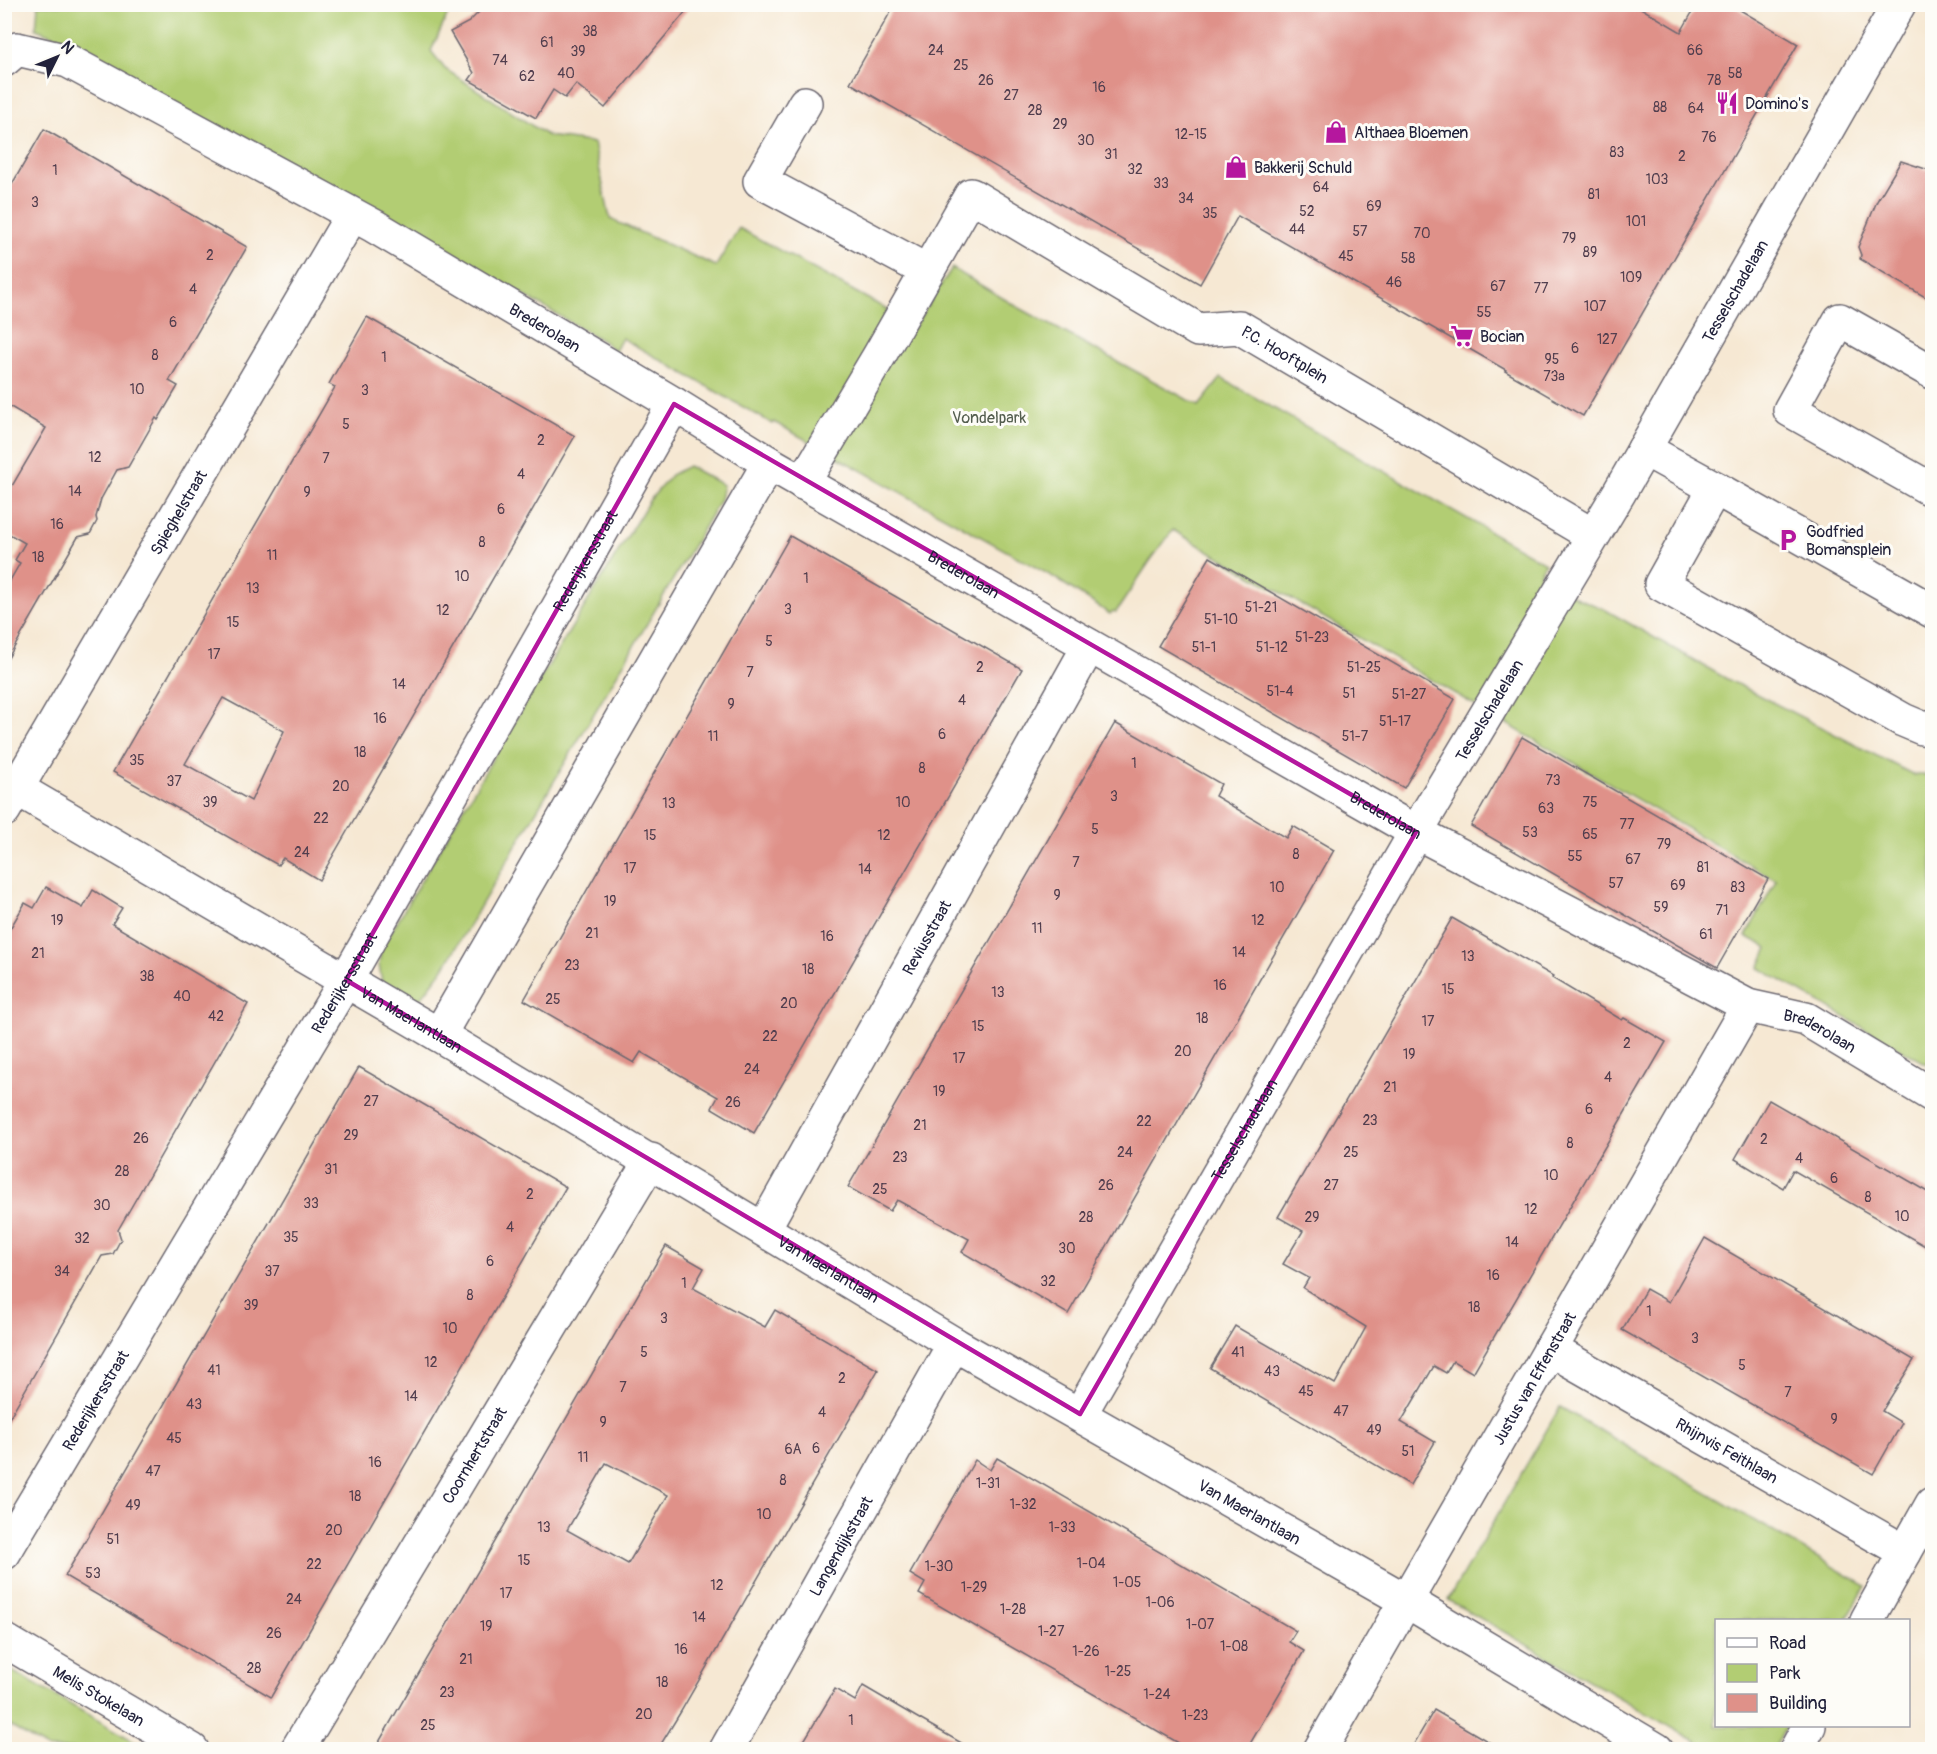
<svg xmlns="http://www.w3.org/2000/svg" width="1937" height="1754" viewBox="0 0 1937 1754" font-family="Pangolin,sans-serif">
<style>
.green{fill:#b2cd73;stroke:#6a7857;stroke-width:1.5}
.building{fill:#df9189;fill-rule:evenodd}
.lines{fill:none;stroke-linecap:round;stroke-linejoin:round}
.minor-casing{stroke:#6c6770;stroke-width:36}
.minor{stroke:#fff;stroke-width:33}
.marked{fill:none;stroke:#b5179e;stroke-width:4.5;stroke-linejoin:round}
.labels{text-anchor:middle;stroke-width:6;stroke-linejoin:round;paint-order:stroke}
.number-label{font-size:14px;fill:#513e4e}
.poi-label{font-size:16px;fill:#22223b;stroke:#fdfcf7;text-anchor:start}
.street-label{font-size:16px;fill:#22223b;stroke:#fdfcf7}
.park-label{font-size:16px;fill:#545e4f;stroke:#fdfcf7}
</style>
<rect width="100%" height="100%" fill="#fdfcf7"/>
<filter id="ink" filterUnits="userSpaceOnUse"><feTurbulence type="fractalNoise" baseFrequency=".0167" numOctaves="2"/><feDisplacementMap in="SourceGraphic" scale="12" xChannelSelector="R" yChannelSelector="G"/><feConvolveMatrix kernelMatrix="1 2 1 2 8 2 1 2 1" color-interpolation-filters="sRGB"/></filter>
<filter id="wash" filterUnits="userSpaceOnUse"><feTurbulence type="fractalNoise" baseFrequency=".008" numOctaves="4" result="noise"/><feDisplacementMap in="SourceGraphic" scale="24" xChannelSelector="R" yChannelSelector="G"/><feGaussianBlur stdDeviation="1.35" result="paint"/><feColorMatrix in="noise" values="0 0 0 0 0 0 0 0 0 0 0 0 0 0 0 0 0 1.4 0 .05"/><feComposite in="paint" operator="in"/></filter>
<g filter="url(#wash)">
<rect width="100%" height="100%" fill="#f6e8d3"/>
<g class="green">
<path d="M38,5H452L431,51L445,69L548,136L594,143L610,219L716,266L739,228L890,311L913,329L952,268L1016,306L1199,406L1221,378L1545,563L1539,575L1577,598L1604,609L1727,679L1914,775H1932V1067L1759,968L1768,948L1746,936L1776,880L1173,530L1150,561L1116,612L1113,611L1110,614L1055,578L774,422L773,424L622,338L615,351L603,341L454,255L316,190L64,40L36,29Z"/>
<path d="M688,466L723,485L720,500L444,968L418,1002L382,982L379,965L381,949L523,707L649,501L671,475Z"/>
<path d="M1560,1407L1866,1586L1846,1620H1716V1726H1787L1773,1749H1709L1448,1600Z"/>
<path d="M5,1667L148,1749H48L5,1723Z"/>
</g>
<g id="blocks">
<g class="building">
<path d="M487,4H692L605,108L576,84L565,98L553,90L536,118L469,80L474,73L450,32L469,22Z"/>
<path d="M895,4H1634L1681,32L1697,4H1730L1798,44L1583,416L1505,371L1506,370L1238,216L1200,284L850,83Z"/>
<path d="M44,129L247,247L169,381L178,386L158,420L156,418L128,467L117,470L101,499L96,517L97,521L90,534L78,537L4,665V591L20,563L15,560L25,543L4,531V508L9,491L46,428L4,403V198Z"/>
<path d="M1901,161L1932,171V301L1860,259L1861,255L1858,247L1877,201Z"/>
<path d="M367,317L575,436L319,880L283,858L278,865L113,772L335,387L329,384ZM223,698L284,731L251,801L185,764Z"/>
<path d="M790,536L1022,669L754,1133L712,1108L718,1097L641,1052L634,1063L524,1000Z"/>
<path d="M1210,557L1455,699L1404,788L1158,646Z"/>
<path d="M1115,723L1221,784L1215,796L1286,838L1293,826L1334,850L1068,1314L962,1252L969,1239L897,1200L890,1211L848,1187Z"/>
<path d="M1522,737L1768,879L1717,968L1471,826Z"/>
<path d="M46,887L83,908L93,890L122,908L112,924L248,1004L118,1230L121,1239L113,1254L102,1256L4,1427V939L25,903L34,908Z"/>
<path d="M1452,918L1553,976L1552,978L1622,1020L1624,1018L1666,1042L1473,1373L1453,1361L1446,1373L1434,1366L1401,1422L1435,1442L1410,1485L1210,1368L1235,1326L1335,1384L1366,1327L1303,1288L1309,1278L1283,1264L1303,1231L1278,1217Z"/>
<path d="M359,1067L566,1187L271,1697L65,1576Z"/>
<path d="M1769,1100L1932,1194V1250L1793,1170L1783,1188L1735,1159Z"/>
<path d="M1705,1238L1914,1360L1882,1411L1902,1423L1873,1474L1622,1330L1646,1289L1669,1302Z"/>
<path d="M666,1246L704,1268L693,1288L765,1327L775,1310L878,1370L680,1713L658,1749H375ZM606,1463L668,1495L628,1564L567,1530Z"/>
<path d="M997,1458L1296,1631L1289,1642L1304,1651L1247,1749H1189L919,1594L925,1583L910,1574L975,1460L990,1470Z"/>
<path d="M863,1686L916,1717L972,1749H799L835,1689L855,1701Z"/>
<path d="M1434,1710L1501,1749H1411Z"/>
</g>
</g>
</g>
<g filter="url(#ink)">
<use href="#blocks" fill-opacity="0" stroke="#6c6770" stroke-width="1.5"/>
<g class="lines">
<g class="minor-casing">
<g id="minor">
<path id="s1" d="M4,60L17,49L68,61L374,226L674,404L769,463L1416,832L1748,1006L1806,1019L1932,1095"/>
<path d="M805,103L760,181L927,271"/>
<path d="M1932,372L1840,320L1790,410L1932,490"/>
<path d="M1644,449L1715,488L1661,584L1903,720L1922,728L1931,729L1932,727"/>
<path id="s2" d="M803,483L879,356L971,195L1198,330L1239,327L1592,535"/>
<path d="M1715,488L1932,611"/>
<path id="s3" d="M4,781L439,1035L954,1344L1405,1600L1657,1750"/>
<path id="s4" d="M4,810L352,215"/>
<path d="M439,1035L769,463"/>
<path id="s5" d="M764,1228L1089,646"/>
<path id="s6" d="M1550,1349L1905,1552"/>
<path id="s7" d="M1080,1414L1416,832L1619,493L1899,4"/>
<path id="s8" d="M4,1553L346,980L674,404"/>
<path d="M1867,1620L1932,1504"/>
<path id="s9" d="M4,1640L192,1750"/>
<path id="s10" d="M297,1750L651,1160"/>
<path id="s11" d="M726,1750L954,1344"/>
<path id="s12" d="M1320,1750L1748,1006"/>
<path d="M1796,1750L1809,1726"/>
</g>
</g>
<use href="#minor" class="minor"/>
</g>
</g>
<path class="marked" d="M674,404L1416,832L1080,1414L346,980Z"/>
<defs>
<g id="restaurant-bare" transform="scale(1.8)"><path d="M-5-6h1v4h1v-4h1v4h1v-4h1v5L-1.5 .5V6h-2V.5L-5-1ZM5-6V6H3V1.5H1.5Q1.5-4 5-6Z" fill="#b5179e" stroke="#fdfcf7" stroke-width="2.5" paint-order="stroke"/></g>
<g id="shop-bare" transform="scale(1.8)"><path d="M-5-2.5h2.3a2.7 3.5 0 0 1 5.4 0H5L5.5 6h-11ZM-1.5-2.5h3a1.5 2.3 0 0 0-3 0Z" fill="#b5179e" stroke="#fdfcf7" stroke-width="2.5" paint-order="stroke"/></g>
<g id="supermarket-bare" transform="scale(1.8)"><path d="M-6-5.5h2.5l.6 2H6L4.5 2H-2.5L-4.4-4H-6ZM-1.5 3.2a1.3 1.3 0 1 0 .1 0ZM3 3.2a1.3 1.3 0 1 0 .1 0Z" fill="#b5179e" stroke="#fdfcf7" stroke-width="2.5" paint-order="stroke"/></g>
<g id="parking-bare" transform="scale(1.8)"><path d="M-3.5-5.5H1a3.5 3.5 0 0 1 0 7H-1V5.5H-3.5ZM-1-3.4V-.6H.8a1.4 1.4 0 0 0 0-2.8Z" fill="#b5179e" stroke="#fdfcf7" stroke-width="2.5" paint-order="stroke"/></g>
</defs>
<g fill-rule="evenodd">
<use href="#restaurant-bare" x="1727" y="103"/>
<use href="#shop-bare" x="1336" y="132"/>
<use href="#shop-bare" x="1236" y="167"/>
<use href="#supermarket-bare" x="1462" y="336"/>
<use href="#parking-bare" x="1788" y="540"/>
</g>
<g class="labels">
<g class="number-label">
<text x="590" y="36">38</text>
<text x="547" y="47">61</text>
<text x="936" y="55">24</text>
<text x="1695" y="55">66</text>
<text x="578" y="56">39</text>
<text x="500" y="65">74</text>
<text x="961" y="70">25</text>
<text x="566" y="78">40</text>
<text x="1735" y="78">58</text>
<text x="527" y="81">62</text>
<text x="986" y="85">26</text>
<text x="1714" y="85">78</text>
<text x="1099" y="92">16</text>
<text x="1011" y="100">27</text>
<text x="1660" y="112">88</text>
<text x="1696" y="113">64</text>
<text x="1035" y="115">28</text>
<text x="1060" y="129">29</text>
<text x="1191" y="139">12-15</text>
<text x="1709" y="142">76</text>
<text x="1086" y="145">30</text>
<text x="1617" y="157">83</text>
<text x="1111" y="159">31</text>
<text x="1682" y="161">2</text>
<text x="1135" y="174">32</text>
<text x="55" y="175">1</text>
<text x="1657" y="184">103</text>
<text x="1161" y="188">33</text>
<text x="1321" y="192">64</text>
<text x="1594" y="199">81</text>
<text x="1186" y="203">34</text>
<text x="35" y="207">3</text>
<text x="1374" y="211">69</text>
<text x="1307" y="216">52</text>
<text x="1210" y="218">35</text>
<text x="1636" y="226">101</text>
<text x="1297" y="234">44</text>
<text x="1360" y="236">57</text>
<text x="1422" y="238">70</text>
<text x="1569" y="243">79</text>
<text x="1590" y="257">89</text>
<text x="210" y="260">2</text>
<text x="1346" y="261">45</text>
<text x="1408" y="263">58</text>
<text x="1631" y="282">109</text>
<text x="1394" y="287">46</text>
<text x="1498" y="291">67</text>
<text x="1541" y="293">77</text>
<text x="193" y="294">4</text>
<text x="1595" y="311">107</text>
<text x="1484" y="317">55</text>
<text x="173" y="327">6</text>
<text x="1607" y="344">127</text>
<text x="1575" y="353">6</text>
<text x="155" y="360">8</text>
<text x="384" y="362">1</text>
<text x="1552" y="364">95</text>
<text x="1554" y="381">73a</text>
<text x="137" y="394">10</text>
<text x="365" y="395">3</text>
<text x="346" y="429">5</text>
<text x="541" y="445">2</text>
<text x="95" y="462">12</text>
<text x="326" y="463">7</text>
<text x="521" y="479">4</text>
<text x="75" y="496">14</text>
<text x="307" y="497">9</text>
<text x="501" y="514">6</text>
<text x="57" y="529">16</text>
<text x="482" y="547">8</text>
<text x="272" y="560">11</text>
<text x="38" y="562">18</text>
<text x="462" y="581">10</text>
<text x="806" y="583">1</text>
<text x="253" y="593">13</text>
<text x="1261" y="612">51-21</text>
<text x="788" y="614">3</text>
<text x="443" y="615">12</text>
<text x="1221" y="624">51-10</text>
<text x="233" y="627">15</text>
<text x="1312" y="642">51-23</text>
<text x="769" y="646">5</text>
<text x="1204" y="652">51-1</text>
<text x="1272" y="652">51-12</text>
<text x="214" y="659">17</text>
<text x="980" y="672">2</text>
<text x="1364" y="672">51-25</text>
<text x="750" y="677">7</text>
<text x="399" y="689">14</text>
<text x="1280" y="696">51-4</text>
<text x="1349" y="698">51</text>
<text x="1409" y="699">51-27</text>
<text x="962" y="705">4</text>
<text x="731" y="709">9</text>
<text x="380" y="723">16</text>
<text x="1395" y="726">51-17</text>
<text x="942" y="739">6</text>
<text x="713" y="741">11</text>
<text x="1355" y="741">51-7</text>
<text x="360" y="757">18</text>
<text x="137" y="765">35</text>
<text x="1134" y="768">1</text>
<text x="922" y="773">8</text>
<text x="1553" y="785">73</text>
<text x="174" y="786">37</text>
<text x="341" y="791">20</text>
<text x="1114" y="801">3</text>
<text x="210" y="807">39</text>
<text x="903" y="807">10</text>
<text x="1590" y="807">75</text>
<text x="669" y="808">13</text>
<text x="1546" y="813">63</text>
<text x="321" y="823">22</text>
<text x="1627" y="829">77</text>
<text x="1095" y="834">5</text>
<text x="1530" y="837">53</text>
<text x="1590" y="839">65</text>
<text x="650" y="840">15</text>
<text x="884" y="840">12</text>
<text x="1664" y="849">79</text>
<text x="302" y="857">24</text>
<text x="1296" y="859">8</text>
<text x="1575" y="861">55</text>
<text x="1633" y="864">67</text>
<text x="1076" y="867">7</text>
<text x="1703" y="872">81</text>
<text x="630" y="873">17</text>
<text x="865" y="874">14</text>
<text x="1616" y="888">57</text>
<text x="1678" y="890">69</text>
<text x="1277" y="892">10</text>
<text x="1738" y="892">83</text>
<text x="1057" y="900">9</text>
<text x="610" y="906">19</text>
<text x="1661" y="912">59</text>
<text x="1722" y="915">71</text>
<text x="57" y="925">19</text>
<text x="1258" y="925">12</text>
<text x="1037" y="933">11</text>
<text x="592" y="938">21</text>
<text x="1706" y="939">61</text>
<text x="827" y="941">16</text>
<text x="1239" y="957">14</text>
<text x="38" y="958">21</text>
<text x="1468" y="961">13</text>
<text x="572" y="970">23</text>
<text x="808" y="974">18</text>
<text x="147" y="981">38</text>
<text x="1220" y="990">16</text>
<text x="1448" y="994">15</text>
<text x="998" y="997">13</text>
<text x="182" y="1001">40</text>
<text x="553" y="1004">25</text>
<text x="789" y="1008">20</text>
<text x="216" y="1021">42</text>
<text x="1202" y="1023">18</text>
<text x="1428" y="1026">17</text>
<text x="978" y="1031">15</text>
<text x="770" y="1041">22</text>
<text x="1627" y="1048">2</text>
<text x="1183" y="1056">20</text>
<text x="1409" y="1059">19</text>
<text x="959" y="1063">17</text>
<text x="752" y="1074">24</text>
<text x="1608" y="1082">4</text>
<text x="1390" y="1092">21</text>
<text x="939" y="1096">19</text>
<text x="371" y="1106">27</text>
<text x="733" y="1107">26</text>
<text x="1589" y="1114">6</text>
<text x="1370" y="1125">23</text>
<text x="1144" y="1126">22</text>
<text x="920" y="1130">21</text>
<text x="351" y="1140">29</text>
<text x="141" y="1143">26</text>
<text x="1764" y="1144">2</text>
<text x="1570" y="1148">8</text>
<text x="1125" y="1157">24</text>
<text x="1351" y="1157">25</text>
<text x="900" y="1162">23</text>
<text x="1799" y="1163">4</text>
<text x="331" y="1174">31</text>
<text x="122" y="1176">28</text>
<text x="1551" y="1180">10</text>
<text x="1834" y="1183">6</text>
<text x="1106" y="1190">26</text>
<text x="1331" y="1190">27</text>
<text x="880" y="1194">25</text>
<text x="530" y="1199">2</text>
<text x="1868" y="1202">8</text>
<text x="311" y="1208">33</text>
<text x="102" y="1210">30</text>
<text x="1531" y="1214">12</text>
<text x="1902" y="1221">10</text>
<text x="1086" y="1222">28</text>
<text x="1312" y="1222">29</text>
<text x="510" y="1232">4</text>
<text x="291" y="1242">35</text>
<text x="82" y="1243">32</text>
<text x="1512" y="1247">14</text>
<text x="1067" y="1253">30</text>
<text x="490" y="1266">6</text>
<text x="62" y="1276">34</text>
<text x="272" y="1276">37</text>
<text x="1493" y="1280">16</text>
<text x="1048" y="1286">32</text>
<text x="684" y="1288">1</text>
<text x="470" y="1300">8</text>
<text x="251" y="1310">39</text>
<text x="1474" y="1312">18</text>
<text x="1649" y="1316">1</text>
<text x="664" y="1323">3</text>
<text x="450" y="1333">10</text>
<text x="1695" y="1343">3</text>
<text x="644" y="1357">5</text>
<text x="1238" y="1357">41</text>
<text x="431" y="1367">12</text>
<text x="1742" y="1370">5</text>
<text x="214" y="1375">41</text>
<text x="1272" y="1376">43</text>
<text x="842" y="1383">2</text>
<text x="623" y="1392">7</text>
<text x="1306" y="1396">45</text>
<text x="1788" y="1397">7</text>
<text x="411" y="1401">14</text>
<text x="194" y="1409">43</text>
<text x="1341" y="1416">47</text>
<text x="822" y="1417">4</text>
<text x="1834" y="1424">9</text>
<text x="603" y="1427">9</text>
<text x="1374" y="1435">49</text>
<text x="174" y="1443">45</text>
<text x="816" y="1453">6</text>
<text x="793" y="1454">6A</text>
<text x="1408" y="1456">51</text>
<text x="583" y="1462">11</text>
<text x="375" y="1467">16</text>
<text x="153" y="1476">47</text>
<text x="783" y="1485">8</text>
<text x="988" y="1488">1-31</text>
<text x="355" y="1501">18</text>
<text x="1023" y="1509">1-32</text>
<text x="133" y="1510">49</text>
<text x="764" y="1519">10</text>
<text x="544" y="1532">13</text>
<text x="1062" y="1532">1-33</text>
<text x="334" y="1535">20</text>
<text x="113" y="1544">51</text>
<text x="524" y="1565">15</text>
<text x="1091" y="1568">1-04</text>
<text x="314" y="1569">22</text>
<text x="939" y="1571">1-30</text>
<text x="93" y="1578">53</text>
<text x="1127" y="1587">1-05</text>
<text x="717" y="1590">12</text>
<text x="974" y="1592">1-29</text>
<text x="506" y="1598">17</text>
<text x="294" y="1604">24</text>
<text x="1160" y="1607">1-06</text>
<text x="1013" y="1614">1-28</text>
<text x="699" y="1622">14</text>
<text x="1200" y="1629">1-07</text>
<text x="486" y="1631">19</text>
<text x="1051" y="1636">1-27</text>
<text x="274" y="1638">26</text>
<text x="1234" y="1651">1-08</text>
<text x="681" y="1654">16</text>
<text x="1086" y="1656">1-26</text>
<text x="466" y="1664">21</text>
<text x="254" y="1673">28</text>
<text x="1118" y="1676">1-25</text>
<text x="662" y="1687">18</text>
<text x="447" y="1697">23</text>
<text x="1157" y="1699">1-24</text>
<text x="644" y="1719">20</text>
<text x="1195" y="1720">1-23</text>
<text x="851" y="1725">1</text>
<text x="428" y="1730">25</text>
</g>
<g class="poi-label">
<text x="1745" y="109">Domino's</text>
<text x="1354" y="138">Althaea Bloemen</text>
<text x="1254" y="173">Bakkerij Schuld</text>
<text x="1480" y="342">Bocian</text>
<text x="1806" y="537">Godfried<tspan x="1806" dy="18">Bomansplein</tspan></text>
</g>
<g class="street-label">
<text dy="6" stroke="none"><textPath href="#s7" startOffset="1300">Tesselschadelaan</textPath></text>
<text dy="6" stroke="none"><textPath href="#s1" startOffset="616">Brederolaan</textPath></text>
<text dy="6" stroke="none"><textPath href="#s2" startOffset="692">P.C. Hooftplein</textPath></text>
<text dy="6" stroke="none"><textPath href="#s4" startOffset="345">Spieghelstraat</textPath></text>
<text dy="6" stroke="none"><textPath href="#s8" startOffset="1150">Rederijkersstraat</textPath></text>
<text dy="6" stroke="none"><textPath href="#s1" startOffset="1102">Brederolaan</textPath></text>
<text dy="6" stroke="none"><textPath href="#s7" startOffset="814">Tesselschadelaan</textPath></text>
<text dy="6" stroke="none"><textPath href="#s1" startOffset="1588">Brederolaan</textPath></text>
<text dy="6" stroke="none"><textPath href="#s5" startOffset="333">Reviusstraat</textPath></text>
<text dy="6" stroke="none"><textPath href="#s8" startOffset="664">Rederijkersstraat</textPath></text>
<text dy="6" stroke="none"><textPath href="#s3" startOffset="472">Van Maerlantlaan</textPath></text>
<text dy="6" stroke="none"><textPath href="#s1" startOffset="2074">Brederolaan</textPath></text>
<text dy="6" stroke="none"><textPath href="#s7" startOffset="328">Tesselschadelaan</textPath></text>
<text dy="6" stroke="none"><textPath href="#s3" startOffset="958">Van Maerlantlaan</textPath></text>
<text dy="6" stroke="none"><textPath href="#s12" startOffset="429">Justus van Effenstraat</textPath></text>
<text dy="6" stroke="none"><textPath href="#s8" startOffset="178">Rederijkersstraat</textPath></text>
<text dy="6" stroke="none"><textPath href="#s6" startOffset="204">Rhijnvis Feithlaan</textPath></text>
<text dy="6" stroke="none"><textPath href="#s10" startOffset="344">Coornhertstraat</textPath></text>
<text dy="6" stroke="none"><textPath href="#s3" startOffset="1444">Van Maerlantlaan</textPath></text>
<text dy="6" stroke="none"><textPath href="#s11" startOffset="234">Langendijkstraat</textPath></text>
<text dy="6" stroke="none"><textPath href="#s9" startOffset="110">Melis Stokelaan</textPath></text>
</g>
<g class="park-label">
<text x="989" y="423">Vondelpark</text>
</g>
</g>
<rect width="1937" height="1754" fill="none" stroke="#fdfcf7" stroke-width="24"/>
<rect x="1715" y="1619" width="195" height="108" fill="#fdfcf7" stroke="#a5a5ac" stroke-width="1.5"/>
<rect x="1727" y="1638" width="30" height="9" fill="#ffffff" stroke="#a5a5ac" stroke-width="1.5"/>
<text x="1769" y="1649" font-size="18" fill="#22223b">Road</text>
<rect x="1727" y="1664" width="30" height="18" fill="#b2cd73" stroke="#a5a5ac" stroke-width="1.5"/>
<text x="1769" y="1679" font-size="18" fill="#22223b">Park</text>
<rect x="1727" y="1694" width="30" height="18" fill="#df9189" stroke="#a5a5ac" stroke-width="1.5"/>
<text x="1769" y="1709" font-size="18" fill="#22223b">Building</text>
<g transform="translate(57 57) rotate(47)" stroke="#fdfcf7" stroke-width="4.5" paint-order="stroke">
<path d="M0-4.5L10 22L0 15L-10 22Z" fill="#22223b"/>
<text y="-9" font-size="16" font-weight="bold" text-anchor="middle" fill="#22223b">N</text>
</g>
</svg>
